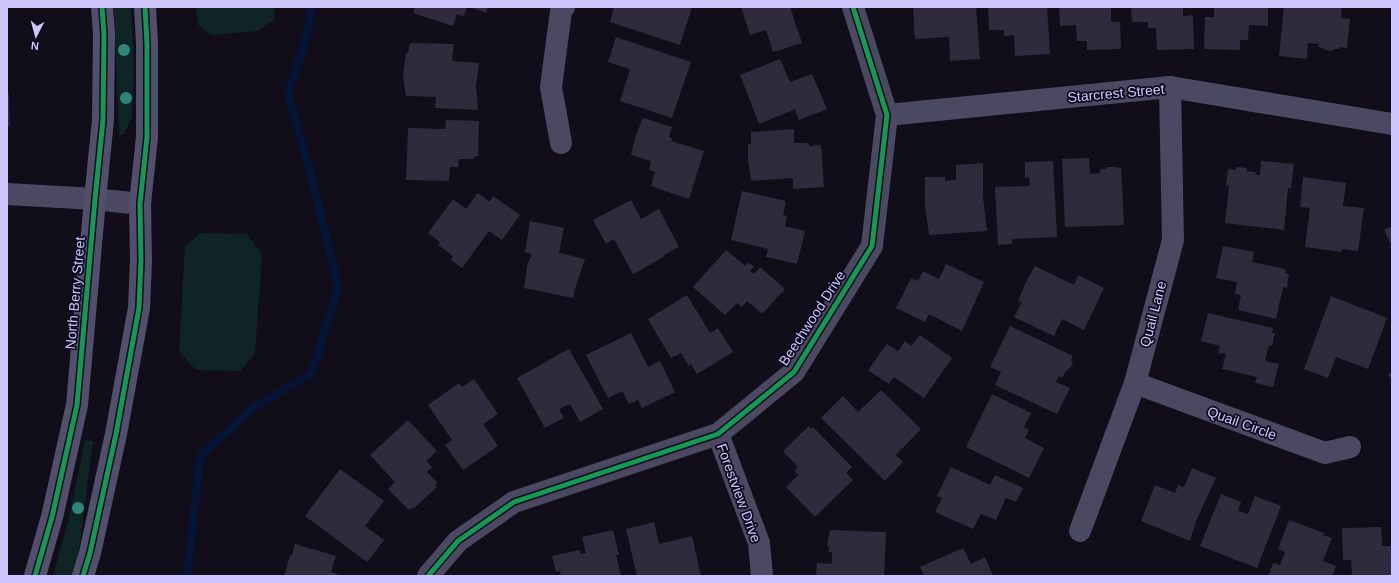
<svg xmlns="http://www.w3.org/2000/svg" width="1399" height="583" viewBox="0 0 1399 583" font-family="Arial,sans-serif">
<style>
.green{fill:#0e2425}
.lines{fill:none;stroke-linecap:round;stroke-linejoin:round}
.stream{stroke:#061537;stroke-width:8}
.building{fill:#2f2b3c}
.street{stroke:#4b4862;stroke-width:22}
.secondary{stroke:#524f6d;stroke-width:22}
.cycleway-casing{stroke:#0e0a1d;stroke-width:8}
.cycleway{stroke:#139951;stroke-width:5}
.tree{fill:#308579}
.labels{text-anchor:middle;stroke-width:3.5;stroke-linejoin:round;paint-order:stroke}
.street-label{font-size:14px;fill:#cfc6ff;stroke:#0e0a1d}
</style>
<rect width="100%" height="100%" fill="#110e19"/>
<g class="green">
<path d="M114,7H131L134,61L132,117L124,135H119Z"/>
<path d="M196,7H274L275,18L258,31L211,35L198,25Z"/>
<path d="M201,233L247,234L262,254L255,354L240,371L196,370L179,352L185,246Z"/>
<path d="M85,440L93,441L79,551L71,576H53L70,514Z"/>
</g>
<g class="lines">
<path class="stream" d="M187,576L200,456L253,408L312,373L338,287L313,183L288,93L307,35L311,7"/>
</g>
<g class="building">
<path d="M415,7H467L464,17L457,14L453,26L413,13Z"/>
<path d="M470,7H488L486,13Z"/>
<path d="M614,7H692L680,45L610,22Z"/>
<path d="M741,7H790L802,43L773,52L766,30L750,35Z"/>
<path d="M913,7H976L980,59L950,61L949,37L915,39Z"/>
<path d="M988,7H1047L1050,54L1015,56L1014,35L1004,36V30H989Z"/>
<path d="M1059,7H1111V22H1120L1121,49L1087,50V41H1077L1076,25L1060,26Z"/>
<path d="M1131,7H1183V16L1193,15L1194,49L1157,50L1156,28H1148V22H1132Z"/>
<path d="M1214,7H1268V26L1249,25L1248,40H1240V50L1204,49L1205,17H1214Z"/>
<path d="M1284,7H1342L1341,18L1350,19L1347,48L1339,47V49H1334L1332,51L1325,50L1323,48L1318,47L1319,44L1308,43L1307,59L1279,56Z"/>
<path d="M616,37L691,62L672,118L620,101L630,69L608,62Z"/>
<path d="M410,43L454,44L452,61L479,63L476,86L478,110L435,108L436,97L406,96L403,75L406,53H408Z"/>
<path d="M780,59L790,82L812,74L827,109L799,120L795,109L759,124L740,75Z"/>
<path d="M7,93H9L10,126H7Z"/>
<path d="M643,118L672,127L669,137L672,138L671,141L704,151L689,199L651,186L655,172L649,170L651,161L631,155L636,135Z"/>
<path d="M446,120L479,121L478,156H474V159H459L458,167H450L449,181L406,180L408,128L445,129Z"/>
<path d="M794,129V143H809V146L821,145L824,187L793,189V178L751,181L748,161V144H751V132Z"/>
<path d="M1089,158L1090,174L1100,173V169H1106L1107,167H1115L1121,168L1124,225L1065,227L1062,159Z"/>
<path d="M1053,161L1057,237L1012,239V244L998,245L995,187L1030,186L1029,177L1025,178V162Z"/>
<path d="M1261,161L1294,164L1291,189L1288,188L1284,230L1225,223L1229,186H1226L1228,169L1236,170V167L1247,168L1246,171L1256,172L1255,175H1260Z"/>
<path d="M983,163V197L987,231L929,235L925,205V177H945V181L956,180V165Z"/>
<path d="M1303,177L1346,183L1343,206L1364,208L1358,251L1342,249L1341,252L1305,247L1310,208L1300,207Z"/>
<path d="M742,191L786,201L783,215L787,216L785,226L805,231L797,264L766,257L768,249L731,240Z"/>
<path d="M478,193L489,202L493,196L520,215L502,240L489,231L462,268L451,260L453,256L438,245L440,242L428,233L453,199L466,209Z"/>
<path d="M631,200L641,219L659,209L679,247L664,255L665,256L633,274L614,239L606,244L593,220Z"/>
<path d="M530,221L564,228L559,253L585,259L576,286L573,298L524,288L527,266L532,254L525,252Z"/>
<path d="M1392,226V246L1384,230Z"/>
<path d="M1223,246L1254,252L1252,262L1286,269L1285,273L1289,274L1287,288L1283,287L1276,319L1238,310L1241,295L1235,294L1237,282L1216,278Z"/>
<path d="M726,250L745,266L748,262L754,267L750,271L754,274L760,267L785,289L762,314L747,301L742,307L737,303L725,315L693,287Z"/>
<path d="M946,264L984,282L962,331L929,314L925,322L896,308L911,278L918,281L923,271L939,279Z"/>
<path d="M1035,266L1074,285L1078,275L1104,288L1084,330L1062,319L1054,336L1014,317L1022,302L1018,301L1025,284Z"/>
<path d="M687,295L710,333L718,328L733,352L697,374L691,364L689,366L681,353L671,358L648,319Z"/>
<path d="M1331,296L1387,318L1368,369L1336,357L1328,378L1304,369Z"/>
<path d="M1208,313L1273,328L1272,333H1275L1272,346L1269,345L1265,361L1279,364L1273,387L1255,383L1257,377L1222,369L1226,354L1218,353L1220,346L1201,341Z"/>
<path d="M1010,326L1073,356L1071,360L1073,363L1069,369L1066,371L1062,378L1059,376L1056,382L1070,388L1057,414L995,385L1001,372L990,367Z"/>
<path d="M631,333L648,367L660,361L675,392L642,408L638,400L629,404L622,391L608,398L586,355Z"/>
<path d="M920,335L952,358L924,398L894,377L889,384L868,370L887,344L898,351L905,341L911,346Z"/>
<path d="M569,349L603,409L580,422L570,404L559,409L564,418L545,428L517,378Z"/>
<path d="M1392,372V381L1388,374Z"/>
<path d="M474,379L498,414L483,424L498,446L463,470L445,445L452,440L428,405L459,383L462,387Z"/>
<path d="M881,390L921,429L896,455L903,462L885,481L821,418L843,396L858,412Z"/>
<path d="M992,394L1031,413L1024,427L1029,430L1025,438L1044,448L1029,478L966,447Z"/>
<path d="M408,420L437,451L426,461L432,467L427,472L438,483L435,485L437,487L413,509L412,508L409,510L388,489L395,482L370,455Z"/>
<path d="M809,426L812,429L813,427L852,467L846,473L853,480L815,517L786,487L798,475L794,471L798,467L783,451Z"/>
<path d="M951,467L990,485L995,475L1023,488L1016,502L1006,498L996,520L981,514L973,529L935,512L942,498L937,496Z"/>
<path d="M1192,468L1216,478L1196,521L1190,541L1141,521L1155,485L1175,493L1178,485L1184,487Z"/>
<path d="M340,469L384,501L365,526L384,540L367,562L305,516Z"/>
<path d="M1221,494L1241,502L1238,511L1248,514L1255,496L1281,506L1257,568L1200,546Z"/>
<path d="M1289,520L1324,533L1323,535L1332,538L1323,561L1336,566L1332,576H1268L1273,563L1280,565L1285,552L1278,549Z"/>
<path d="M654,522L659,544L692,536L701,576H637L626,529Z"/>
<path d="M1381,527L1382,546H1391V552H1392V576H1352L1351,560H1343L1342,528Z"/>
<path d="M613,530L619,555H616L621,576H561L560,571L556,572L552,556L579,550L581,554L586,553L582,537Z"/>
<path d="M830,530L886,532L884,576H816L817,563L832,564V552H829V547L827,546Z"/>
<path d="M295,544L336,556L331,572L344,576H284L290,555H292Z"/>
<path d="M963,548L971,564L985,557L993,576H924L920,567Z"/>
</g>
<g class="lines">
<g class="street">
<path d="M887,115L1170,87L1392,124"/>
<path d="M561,143L551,87L561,11L564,7"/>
<path d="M7,194L95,199L140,204"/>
<path d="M1135,383L1325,453L1350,447"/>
<path d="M718,434L759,543L762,576"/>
<path d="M1080,531L1135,383L1173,240L1170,87"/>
<path d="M428,576L458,541L514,502L718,434L794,372L872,246L887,115L853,7"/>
</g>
<g class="secondary">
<path d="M35,576L52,517L77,405L95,199L103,120L104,34L102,7"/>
<path d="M83,576L90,553L116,434L139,308L141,260L140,204L147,137V44L145,7"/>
</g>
<g class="cycleway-casing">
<g id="cycleway">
<path d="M35,576L52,517L77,405L95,199L103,120L104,34L102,7"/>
<path d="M83,576L90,553L116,434L139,308L141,260L140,204L147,137V44L145,7"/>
<path d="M428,576L458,541L514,502L718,434L794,372L872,246L887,115L853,7"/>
</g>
</g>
<use href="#cycleway" class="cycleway"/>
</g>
<g class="tree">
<circle cx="124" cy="50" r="6"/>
<circle cx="126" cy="98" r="6"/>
<circle cx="78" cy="508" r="6"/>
</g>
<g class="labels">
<g class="street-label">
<text transform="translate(1116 93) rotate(-5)" y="5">Starcrest Street</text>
<text transform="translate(75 293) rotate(-85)" y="5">North Berry Street</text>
<text transform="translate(1153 314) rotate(-75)" y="5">Quail Lane</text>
<text transform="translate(812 318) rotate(-57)" y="5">Beechwood Drive</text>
<text transform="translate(1242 423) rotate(20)" y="5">Quail Circle</text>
<text transform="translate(739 493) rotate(70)" y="5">Forestview Drive</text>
</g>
</g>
<rect width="1399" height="583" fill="none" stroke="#cfc6ff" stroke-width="16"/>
<g transform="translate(36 36) rotate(186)" stroke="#0e0a1d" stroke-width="3" paint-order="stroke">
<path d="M0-3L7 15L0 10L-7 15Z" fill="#cfc6ff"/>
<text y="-6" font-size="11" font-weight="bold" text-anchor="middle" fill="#cfc6ff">N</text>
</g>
</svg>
